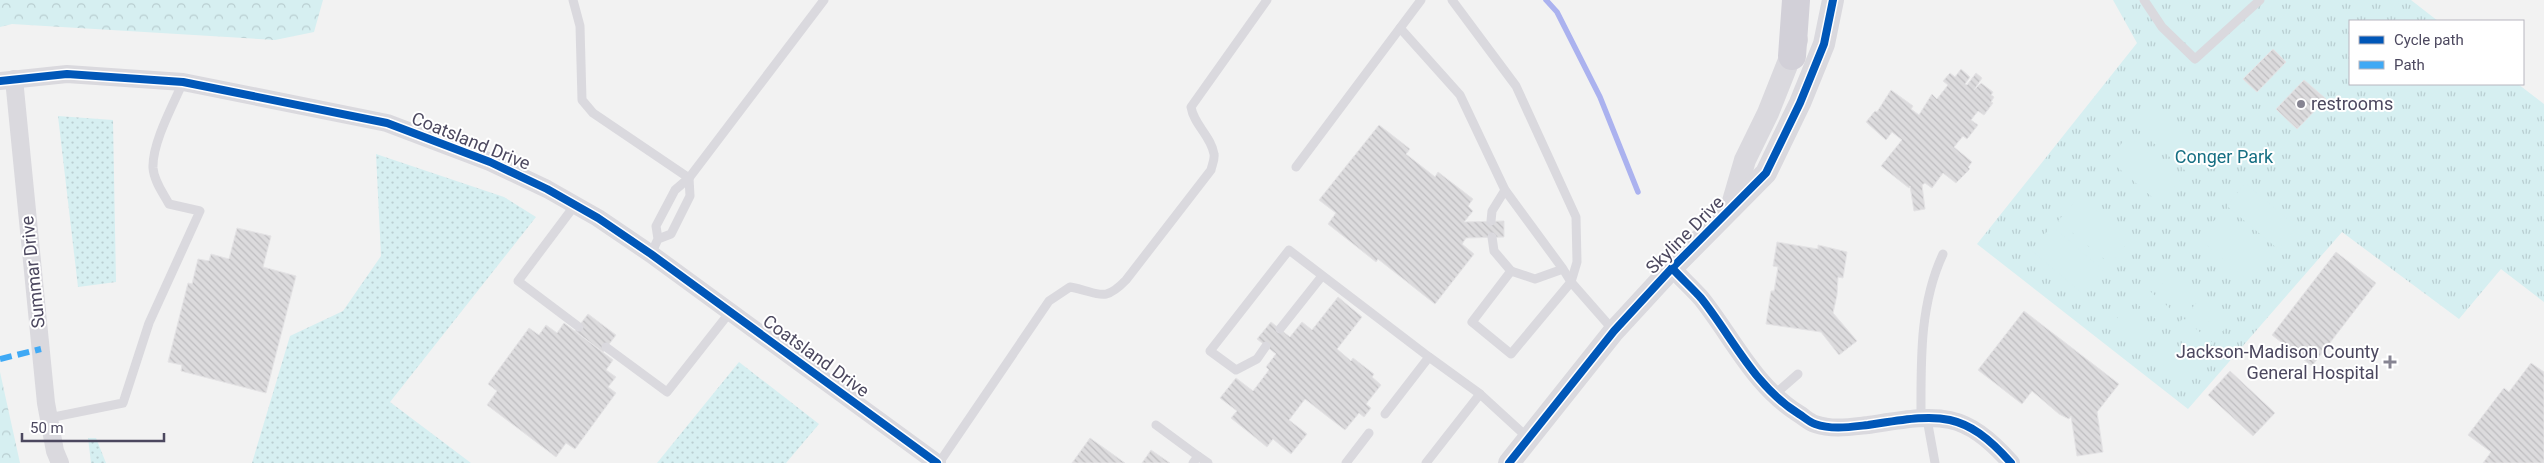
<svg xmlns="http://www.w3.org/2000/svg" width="2544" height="463" viewBox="0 0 2544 463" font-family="Roboto,sans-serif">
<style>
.grass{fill:url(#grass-dots)}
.forest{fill:url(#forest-crowns)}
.park{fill:url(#park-tufts)}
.pitch{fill:#d6eff1}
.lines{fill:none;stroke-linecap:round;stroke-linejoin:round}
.stream{stroke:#abb2ef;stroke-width:5.5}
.building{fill:url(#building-back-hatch);stroke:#e4e3e5}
.service{stroke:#dad9de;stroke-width:9}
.minor{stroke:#dad9de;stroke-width:18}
.tertiary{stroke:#dad9de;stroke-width:22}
.primary{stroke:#d2d0d8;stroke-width:28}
.quiet{stroke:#3fa9f5;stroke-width:6;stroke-dasharray:12 6;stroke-linecap:butt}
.cycleway-casing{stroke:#fff;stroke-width:11}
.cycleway{stroke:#0057b8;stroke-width:8}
.poi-dot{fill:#868492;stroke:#fff;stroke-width:2}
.labels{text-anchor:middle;stroke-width:4;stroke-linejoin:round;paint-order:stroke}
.poi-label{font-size:18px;fill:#4c485f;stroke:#fff;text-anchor:start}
.street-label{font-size:18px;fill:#4c485f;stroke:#fff}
.park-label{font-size:18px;fill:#166f83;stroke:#fff}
</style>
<defs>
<pattern id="grass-dots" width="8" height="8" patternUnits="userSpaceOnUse" patternTransform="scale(1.25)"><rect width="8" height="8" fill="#d6eff1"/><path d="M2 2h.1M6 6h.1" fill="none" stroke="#b9ced1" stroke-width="1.8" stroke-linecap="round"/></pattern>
<pattern id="forest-crowns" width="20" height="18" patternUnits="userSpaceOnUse" patternTransform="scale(1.25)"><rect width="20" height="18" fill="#d6eff1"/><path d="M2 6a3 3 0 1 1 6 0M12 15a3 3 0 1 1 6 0" fill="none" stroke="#b9ced1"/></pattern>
<pattern id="park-tufts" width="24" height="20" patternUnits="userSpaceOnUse" patternTransform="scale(1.25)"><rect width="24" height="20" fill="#d6eff1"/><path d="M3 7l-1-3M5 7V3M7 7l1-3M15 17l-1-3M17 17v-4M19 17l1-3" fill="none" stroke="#b9ced1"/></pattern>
<pattern id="building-back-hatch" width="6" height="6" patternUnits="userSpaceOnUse" patternTransform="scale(1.25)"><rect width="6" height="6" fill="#dcdbdd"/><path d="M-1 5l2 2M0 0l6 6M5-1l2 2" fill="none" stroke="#bebdc0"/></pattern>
</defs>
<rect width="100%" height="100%" fill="#f2f2f2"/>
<g class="grass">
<path d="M58,116L113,120L116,282L78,287Z"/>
<path d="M376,154L504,197L536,217L390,402L471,463H252L290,336L343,311L381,256Z"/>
<path d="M739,362L819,424L786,463H657Z"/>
<path d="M88,438H96L106,463H91Z"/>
</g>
<g class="forest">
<path d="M0,0H323L314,32L275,40L12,24L0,27Z"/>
<path d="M0,372L20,463H0Z"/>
</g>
<path class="park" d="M2113,0H2411L2438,21H2350V84H2518L2544,104V302L2501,269L2459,319L2342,232L2188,409L1977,244L2137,43Z"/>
<g class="pitch">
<path d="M2155,104L2207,149L2187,172L2135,127Z"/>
<path d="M2128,136L2180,180L2160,204L2108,159Z"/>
<path d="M2245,183L2297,227L2278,249L2227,206Z"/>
<path d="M2079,196L2131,239L2110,264L2058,221Z"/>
<path d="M2219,215L2270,257L2250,282L2199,239Z"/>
<path d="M2052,226L2103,270L2083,294L2031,250Z"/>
<path d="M2164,262L2194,287L2182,301L2153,276Z"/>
<path d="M2144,286L2173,311L2162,324L2132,300Z"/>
<path d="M2203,295L2233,319L2221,333L2192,308Z"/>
<path d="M2124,310L2153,334L2142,348L2113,323Z"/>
<path d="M2183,318L2213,343L2201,357L2172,332Z"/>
<path d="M2163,342L2193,367L2181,380L2152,356Z"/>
</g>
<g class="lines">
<path class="stream" d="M1546,0L1557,12L1600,97L1638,192"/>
</g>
<g class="building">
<path d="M2273,49L2286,62L2257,92L2243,79Z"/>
<path d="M1961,69L1970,77L1965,84L1967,85L1976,73L1982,78L1974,90L1981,83L1993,92L1991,95L1994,97L1991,102L1993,103L1984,115L1978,111L1971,120L1978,125L1967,139L1963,136L1954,147L1972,162L1968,167L1970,169L1956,183L1943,173L1932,188L1925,183L1922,185L1925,209L1914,211L1910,186L1909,188L1881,166L1902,140L1892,132L1886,140L1866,122L1875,111L1877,112L1891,90L1913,106L1911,109L1919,115L1932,94L1937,99L1948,85L1943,81L1950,73L1955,77Z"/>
<path d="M2304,80L2326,99L2297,129L2276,109Z"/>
<path d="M1379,125L1410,149L1406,154L1435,177L1438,172L1473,199L1468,206L1473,211L1464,222L1504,221V237L1466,238L1462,244L1474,254L1435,304L1378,259L1376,262L1328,224L1336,213L1319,200Z"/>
<path d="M237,228L271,236L263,267L296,276L266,393L181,371L182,365L168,362L188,283L192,284L198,259L209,261L211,254L229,259Z"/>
<path d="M1777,242L1818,249V245L1847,252L1843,278L1838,277L1837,295L1833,313L1857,341L1839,355L1821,332L1766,324L1771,291H1774L1778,267L1773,266Z"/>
<path d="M2336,252L2376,283L2312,366L2272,335Z"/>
<path d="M1338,297L1362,317L1337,349L1351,361L1353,358L1374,374L1372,377L1381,385L1366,404L1371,408L1364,417L1359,413L1345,430L1305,399L1289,420L1307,434L1291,454L1273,439L1267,447L1231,418L1237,411L1220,398L1236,378L1253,391L1269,370L1266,367L1276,354L1257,339L1271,322L1290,337L1302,322L1312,330Z"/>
<path d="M2024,311L2119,384L2097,412L2103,452L2077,456L2071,416L2069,419L2059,414L2032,391L2022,404L1978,370Z"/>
<path d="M588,314L616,335L603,352L575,331Z"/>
<path d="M564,323L613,360L606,370L616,377L608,387L616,393L575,449L566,443L556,457L487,405L497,391L488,384L529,328L539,335L546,325L557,333Z"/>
<path d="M2531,363L2544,372V463H2483L2491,452L2468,435L2504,388L2509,392Z"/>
<path d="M2230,371L2275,413L2253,436L2208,395Z"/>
<path d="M1090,438L1125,463H1072Z"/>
<path d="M1151,450L1170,463H1142Z"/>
</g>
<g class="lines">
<g class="service">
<path d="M573,0L580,26L582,100L593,113L689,178L824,0"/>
<path d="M1452,0L1516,86L1576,217L1577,262L1571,282L1614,331"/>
<path d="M2144,0L2162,27L2195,59L2260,0"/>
<path d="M1400,28L1460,95L1505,190L1563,269L1571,282L1511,354L1472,322L1511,271L1535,279L1563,269"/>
<path d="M1296,167L1421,0"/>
<path d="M575,205L518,281L579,327"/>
<path d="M1491,221L1492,211L1505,190"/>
<path d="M1492,237L1494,251L1511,271"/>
<path d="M651,254L658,239L656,226L675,190L689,178L690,196L671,234L658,239"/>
<path d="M1280,329L1322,276"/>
<path d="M1266,346L1257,359L1236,370L1210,351L1289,250L1429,357L1385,414"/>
<path d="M606,347L667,392L730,312"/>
<path d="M1429,357L1480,394"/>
<path d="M1774,395L1798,374"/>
<path d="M49,418L123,403L149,323L200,211L169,204C163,193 154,181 153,168C152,143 173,105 183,82"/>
<path d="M1921,418C1921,363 1919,305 1943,254"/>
<path d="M1927,419L1935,463"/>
<path d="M1156,425L1198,456L1193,463"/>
<path d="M1198,456L1208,463"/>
<path d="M939,463L1049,301L1070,287C1099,292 1103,304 1126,280L1211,170C1212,165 1215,159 1214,154C1211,136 1194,125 1191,107L1267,0"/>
<path d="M1346,463L1369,433"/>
<path d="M1426,463L1480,394L1528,438"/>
</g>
<g class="minor">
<path d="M14,79L46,403L55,451L60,463"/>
<path d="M0,81L67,74L183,82L387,123L490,162L547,189L598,218L651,254L937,463"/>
<path d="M1672,268C1681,278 1692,288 1701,298C1733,338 1754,386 1799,414C1804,417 1809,422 1815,424C1832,430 1850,427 1868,425C1935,415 1962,407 2011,463"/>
</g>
<g class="tertiary">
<path d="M1731,208L1745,160L1768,113L1797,40"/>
<path d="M1509,463L1614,331L1672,268L1766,173L1800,103L1824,44L1833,0"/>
</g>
<path class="primary" d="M1792,56L1796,0"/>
<path class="quiet" d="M0,359L41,349"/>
<g class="cycleway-casing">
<g id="cycleway">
<path d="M0,81L67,74L183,82L387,123L490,162L547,189L598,218L651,254L937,463"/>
<path d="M1672,268C1681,278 1692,288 1701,298C1733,338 1754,386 1799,414C1804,417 1809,422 1815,424C1832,430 1850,427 1868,425C1935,415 1962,407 2011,463"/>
<path d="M1509,463L1614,331L1672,268L1766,173L1800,103L1824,44L1833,0"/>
</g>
</g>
<use href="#cycleway" class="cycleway"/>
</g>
<g class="poi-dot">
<circle cx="2301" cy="104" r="5"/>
<path d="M2387.5 354.5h5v5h5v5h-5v5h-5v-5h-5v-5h5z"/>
</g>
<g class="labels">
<g class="poi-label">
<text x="2311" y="110">restrooms</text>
<text x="2379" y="358" text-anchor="end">Jackson-Madison County<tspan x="2379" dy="21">General Hospital</tspan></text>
</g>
<g class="street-label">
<text transform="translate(471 141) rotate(22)" y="6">Coatsland Drive</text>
<text transform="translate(1685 235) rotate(-45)" y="6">Skyline Drive</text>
<text transform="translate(33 272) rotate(-96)" y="6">Summar Drive</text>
<text transform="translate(816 356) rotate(36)" y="6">Coatsland Drive</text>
</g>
<g class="park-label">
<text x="2224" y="163">Conger Park</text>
</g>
</g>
<rect x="2349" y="20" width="175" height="65" fill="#ffffff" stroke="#b7b6bf"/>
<rect x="2359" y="36" width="25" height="8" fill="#0057b8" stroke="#b7b6bf"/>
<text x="2394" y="45" font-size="15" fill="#4c485f">Cycle path</text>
<rect x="2359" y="61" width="25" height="8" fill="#3fa9f5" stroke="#b7b6bf"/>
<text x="2394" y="70" font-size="15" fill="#4c485f">Path</text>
<path d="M22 433v8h142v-8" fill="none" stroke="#4c485f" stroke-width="2.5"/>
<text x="30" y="433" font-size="15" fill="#4c485f" stroke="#ffffff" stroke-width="4" paint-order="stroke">50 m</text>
</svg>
